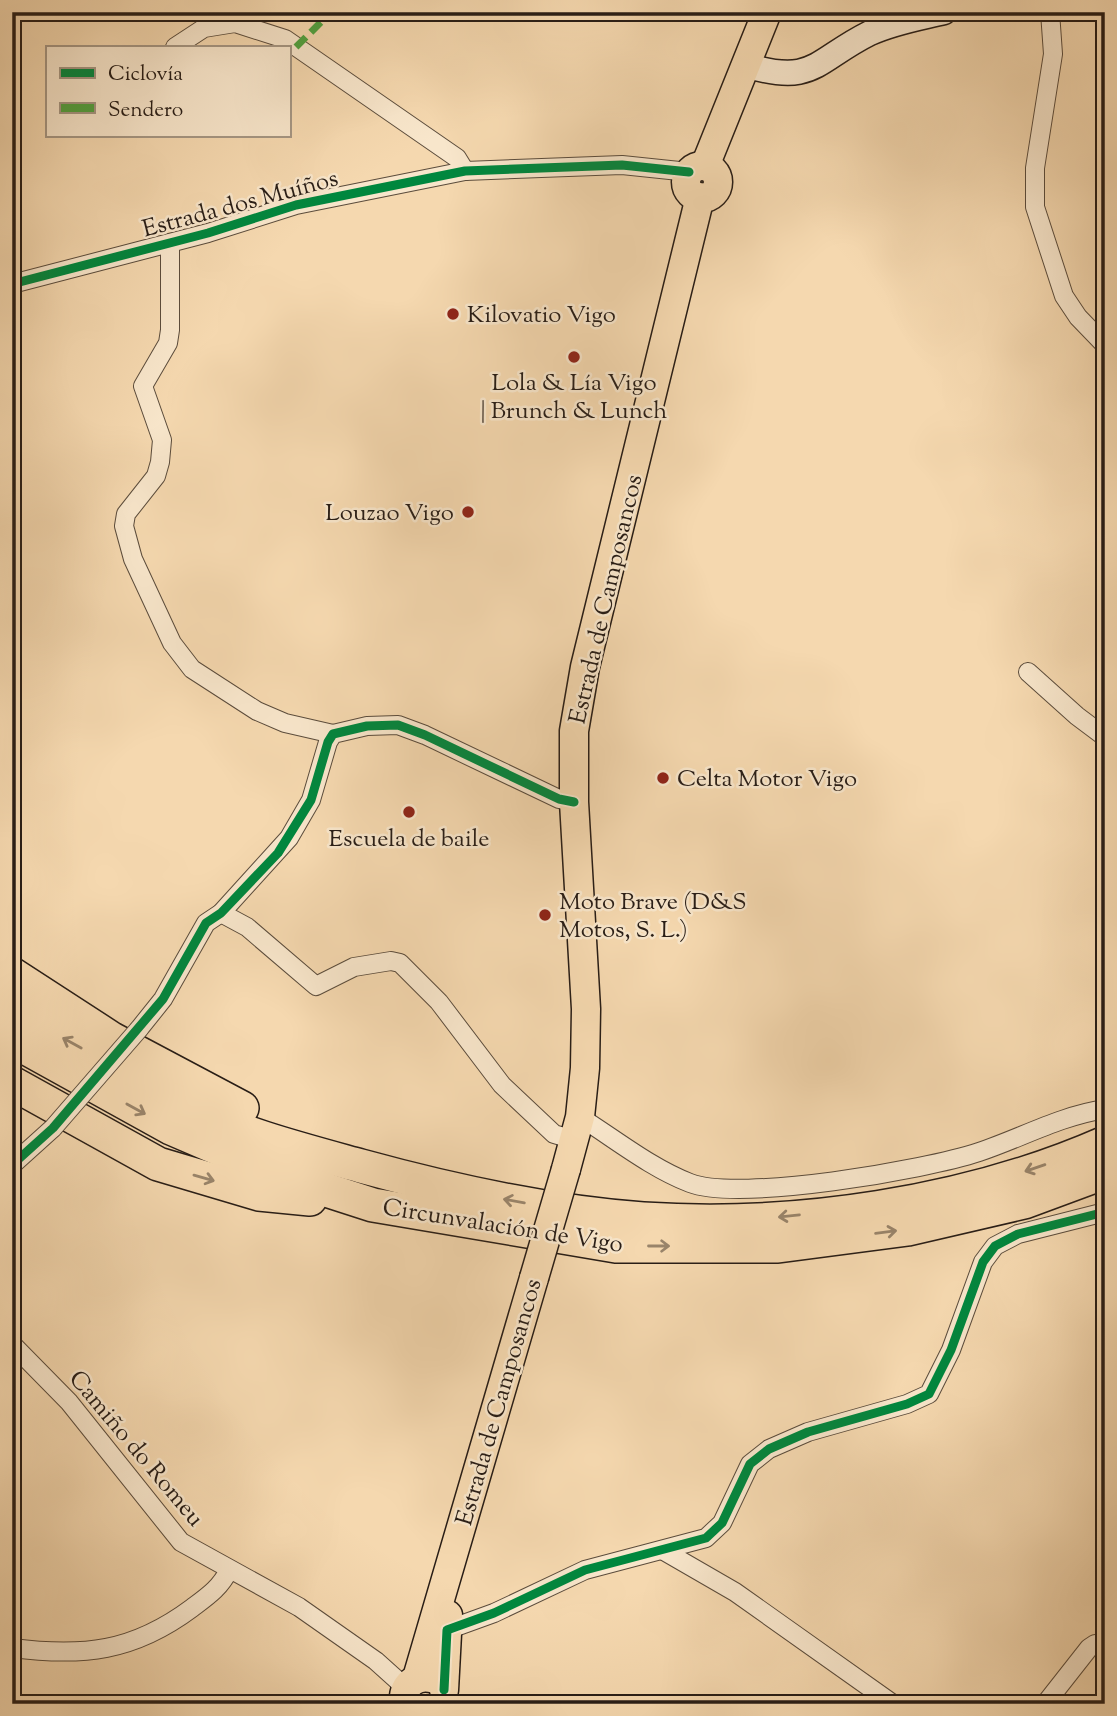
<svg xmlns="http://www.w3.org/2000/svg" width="1117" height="1716" viewBox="0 0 1117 1716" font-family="'Sorts Mill Goudy',serif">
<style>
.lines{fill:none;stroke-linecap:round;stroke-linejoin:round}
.street-casing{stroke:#5b4c3c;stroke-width:20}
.secondary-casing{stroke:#281d16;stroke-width:27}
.primary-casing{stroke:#281d16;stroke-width:31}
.highway-casing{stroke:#281d16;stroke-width:36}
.street{stroke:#f8e6cb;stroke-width:18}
.secondary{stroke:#f8e6cb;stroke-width:24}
.primary{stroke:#f5d8af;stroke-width:28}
.highway{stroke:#f5d8af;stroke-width:33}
.street-bridge-casing{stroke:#5b4c3c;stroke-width:20;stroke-linecap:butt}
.primary-bridge-casing{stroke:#281d16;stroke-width:31;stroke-linecap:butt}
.street-bridge{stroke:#f8e6cb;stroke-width:18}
.primary-bridge{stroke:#f5d8af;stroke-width:28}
.quiet{stroke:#51a240;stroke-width:7;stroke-dasharray:14 7;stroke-linecap:butt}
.cycleway-casing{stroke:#f8e6cb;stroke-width:13}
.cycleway{stroke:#00873e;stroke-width:9}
.oneway{stroke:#99846a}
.poi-dot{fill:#8f2418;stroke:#f8e6cb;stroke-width:2.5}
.labels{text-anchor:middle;stroke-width:5;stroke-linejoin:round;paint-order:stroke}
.street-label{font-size:24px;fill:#281d16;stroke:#f8e6cb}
.poi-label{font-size:24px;fill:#281d16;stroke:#f8e6cb;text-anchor:start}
</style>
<rect width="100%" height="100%" fill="#f5d8af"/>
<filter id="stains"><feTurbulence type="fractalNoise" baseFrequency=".00286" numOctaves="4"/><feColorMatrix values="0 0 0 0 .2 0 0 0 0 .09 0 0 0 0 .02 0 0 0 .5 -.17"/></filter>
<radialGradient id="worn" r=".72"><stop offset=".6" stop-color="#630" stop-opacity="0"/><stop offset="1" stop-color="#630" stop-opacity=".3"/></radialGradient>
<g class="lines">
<g class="street-casing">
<g id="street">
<path d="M1050,12L1053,54L1035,168V207L1064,296L1078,317L1105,345"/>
<path d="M175,47L204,28L235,23L285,39L457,158L465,171"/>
<path d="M170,243V330L168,343L143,386L162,440L160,462L156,476L126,514L124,526L133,559L172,643L192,669L257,711L285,723L333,734"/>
<path d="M12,284L208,233L296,205L465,171L622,165L689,172"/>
<path d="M1028,672L1077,716L1105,737"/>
<path d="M221,913L247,927L316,986L354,967L391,961L400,963L439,1002L502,1085L554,1134L574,1140"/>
<path d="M139,1029L163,999L206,923L221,913L289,838L311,800L328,742L333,734L367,726L398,725L425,735L559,799L574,802"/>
<path d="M580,1117C615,1139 651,1168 690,1183C740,1202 925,1170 979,1152C1021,1138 1060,1116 1105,1109"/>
<path d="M12,1165L53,1128"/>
<path d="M12,1344L69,1402L181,1542L299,1607L376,1661L406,1688"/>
<path d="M664,1551L735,1592L893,1704"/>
<path d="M447,1630L494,1613L585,1570L706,1538L722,1523L750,1464L769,1449L808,1432L907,1404L929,1394L951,1350L983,1262L995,1246L1018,1234L1105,1212"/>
<path d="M12,1648C83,1657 133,1652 192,1608C208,1596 220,1588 229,1570"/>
<path d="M1045,1704L1089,1648L1095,1644L1105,1645"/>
</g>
</g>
<g class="secondary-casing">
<path id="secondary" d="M745,65C814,86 814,61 870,33C894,22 919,18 944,12"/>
</g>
<g class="primary-casing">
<g id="primary">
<path d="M705,166L767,12"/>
<circle cx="702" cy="182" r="16"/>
<path d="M566,1169L580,1117L585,1068L586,1009L574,802V731L585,667L700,197"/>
<path d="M417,1678L534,1278"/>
<path d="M444,1690L448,1615"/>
<path d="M404,1704C402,1685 416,1673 435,1679"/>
</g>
</g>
<g class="highway-casing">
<g id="highway">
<path d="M12,974L112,1039L242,1108"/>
<path d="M12,1006C67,1043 127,1077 186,1107C240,1134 303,1150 361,1166C452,1191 548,1212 643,1219C794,1229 966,1204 1105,1143"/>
<path d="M12,1040L171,1128L280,1175L373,1205L616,1246H778L908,1229L1024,1202L1105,1172"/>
<path d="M12,1083L158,1164L259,1194L310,1199"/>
</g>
</g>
<use href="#street" class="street"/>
<use href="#secondary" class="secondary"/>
<use href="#primary" class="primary"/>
<use href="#highway" class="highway"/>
<g class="street-bridge-casing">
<path id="street-bridge" d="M53,1128L139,1029"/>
</g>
<g class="primary-bridge-casing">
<path id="primary-bridge" d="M534,1278L566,1169"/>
</g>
<use href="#street-bridge" class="street-bridge"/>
<use href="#primary-bridge" class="primary-bridge"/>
<path class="quiet" d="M296,47L323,20L338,12"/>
<g class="cycleway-casing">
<g id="cycleway">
<path d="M12,284L208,233L296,205L465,171L622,165L689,172"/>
<path d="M12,1165L53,1128L163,999L206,923L221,913L278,853L311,800L328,742L333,734L367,726L398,725L425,735L559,799L574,802"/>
<path d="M444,1690L447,1630L494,1613L585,1570L706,1538L722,1523L750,1464L769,1449L808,1432L907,1404L929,1394L951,1350L983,1262L995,1246L1018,1234L1105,1212"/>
</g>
</g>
<use href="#cycleway" class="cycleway"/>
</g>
<defs><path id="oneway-shaft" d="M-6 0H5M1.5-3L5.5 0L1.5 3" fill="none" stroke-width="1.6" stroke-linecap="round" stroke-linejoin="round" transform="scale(1.75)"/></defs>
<g class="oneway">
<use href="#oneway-shaft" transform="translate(72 1043) rotate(-151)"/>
<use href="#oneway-shaft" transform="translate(136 1109) rotate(29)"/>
<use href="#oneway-shaft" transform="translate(1035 1168) rotate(161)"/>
<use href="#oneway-shaft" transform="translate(204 1178) rotate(16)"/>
<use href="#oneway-shaft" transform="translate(514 1201) rotate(-170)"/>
<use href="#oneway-shaft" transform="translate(789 1216) rotate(174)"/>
<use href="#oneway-shaft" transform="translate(886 1232) rotate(-7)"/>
<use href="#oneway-shaft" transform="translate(659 1246)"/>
</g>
<g class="poi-dot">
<circle cx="453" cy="314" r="7"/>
<circle cx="574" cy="357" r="7"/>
<circle cx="468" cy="512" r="7"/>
<circle cx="663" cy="778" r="7"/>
<circle cx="409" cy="812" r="7"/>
<circle cx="545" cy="915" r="7"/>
</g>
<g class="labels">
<g class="street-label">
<text transform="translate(240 203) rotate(-15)" y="8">Estrada dos Muíños</text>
<text transform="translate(605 599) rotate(-77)" y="8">Estrada de Camposancos</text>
<text transform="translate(503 1225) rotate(9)" y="8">Circunvalación de Vigo</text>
<text transform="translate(498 1402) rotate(-74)" y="8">Estrada de Camposancos</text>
<text transform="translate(137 1448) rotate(50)" y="8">Camiño do Romeu</text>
</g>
<g class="poi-label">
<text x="467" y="322">Kilovatio Vigo</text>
<text x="574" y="390" text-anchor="middle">Lola &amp; Lía Vigo<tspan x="574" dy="28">| Brunch &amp; Lunch</tspan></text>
<text x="454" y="520" text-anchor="end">Louzao Vigo</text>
<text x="677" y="786">Celta Motor Vigo</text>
<text x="409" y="846" text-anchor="middle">Escuela de baile</text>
<text x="559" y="909">Moto Brave (D&amp;S<tspan x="559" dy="28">Motos, S. L.)</tspan></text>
</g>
</g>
<rect width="1117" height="1716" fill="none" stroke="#f5d8af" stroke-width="42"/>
<rect x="14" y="14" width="1089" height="1688" fill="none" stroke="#281d16" stroke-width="3.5"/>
<rect x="21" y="21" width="1075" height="1674" fill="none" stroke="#281d16" stroke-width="2"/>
<rect x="46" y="46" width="245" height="91" fill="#f8e6cb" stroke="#a59683" stroke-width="2"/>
<rect x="60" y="68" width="35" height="10" fill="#00873e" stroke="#a59683" stroke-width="2"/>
<text x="108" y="80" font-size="21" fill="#281d16">Ciclovía</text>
<rect x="60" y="103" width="35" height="10" fill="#51a240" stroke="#a59683" stroke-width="2"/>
<text x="108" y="116" font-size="21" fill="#281d16">Sendero</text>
<rect width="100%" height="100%" filter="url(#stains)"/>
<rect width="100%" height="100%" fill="url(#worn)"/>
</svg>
